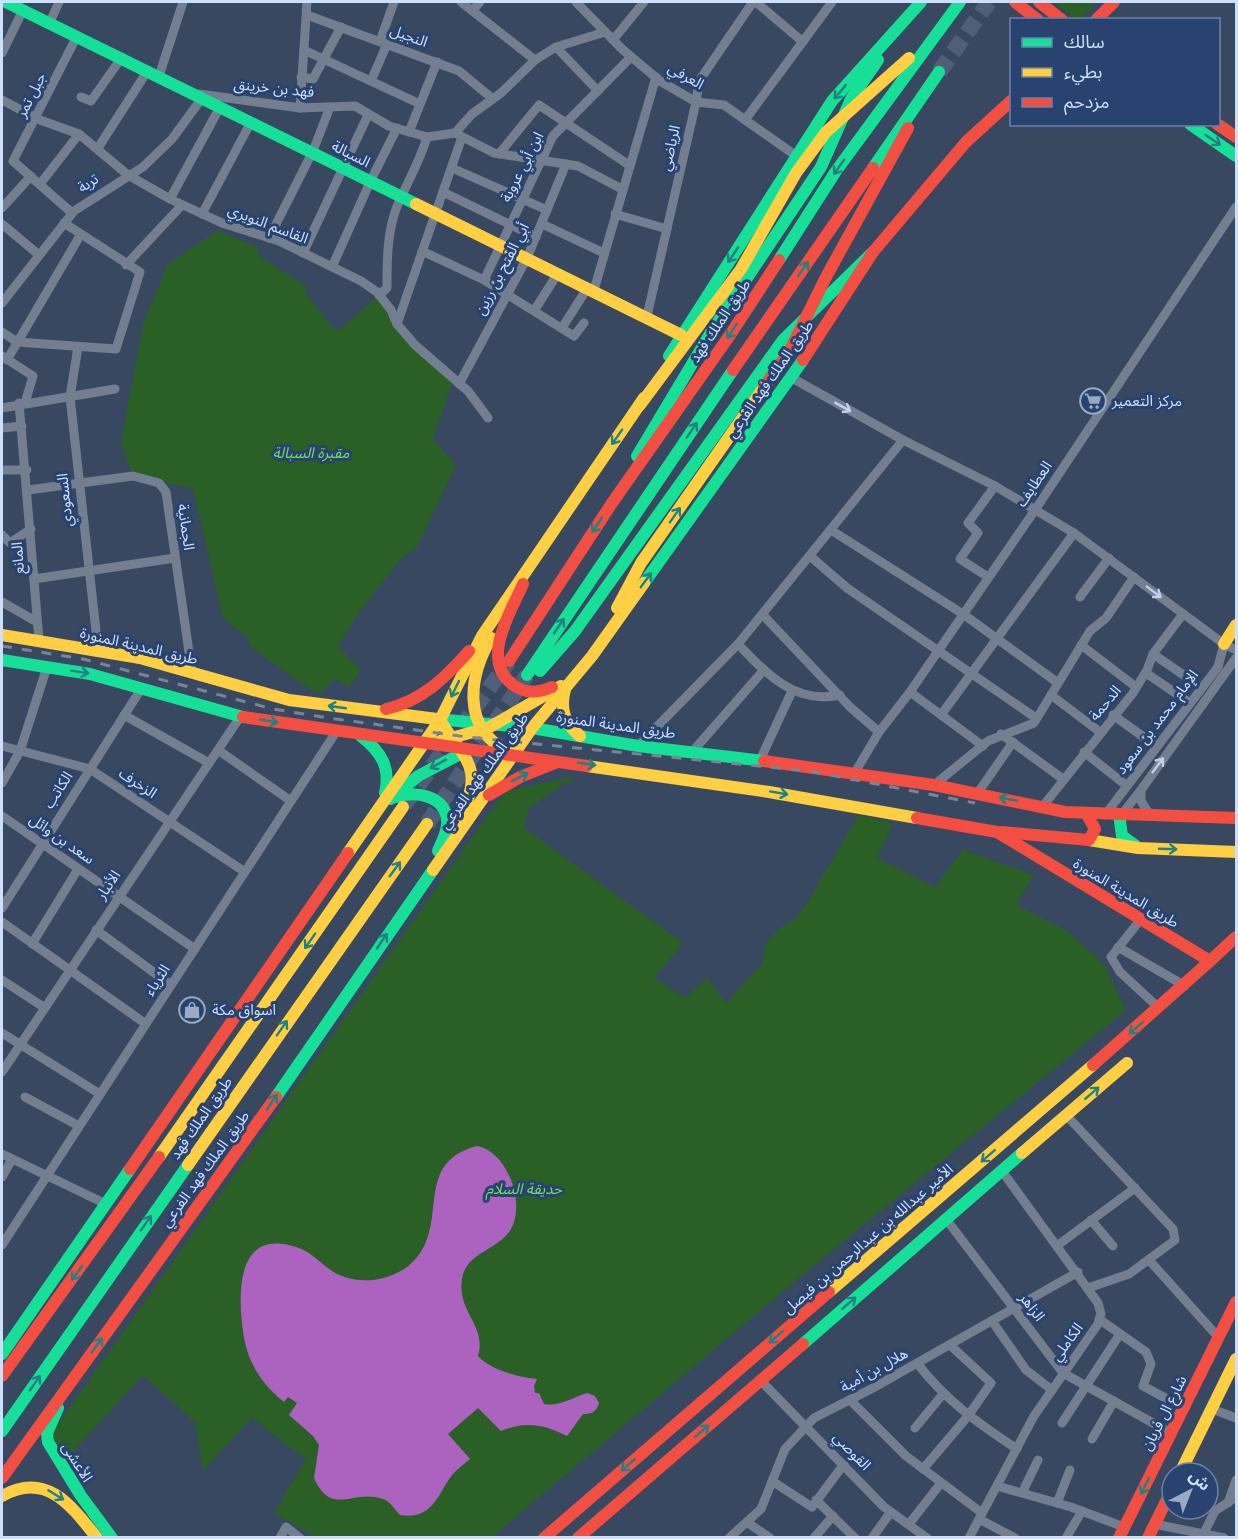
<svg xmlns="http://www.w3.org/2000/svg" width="1238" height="1539" viewBox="0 0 1238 1539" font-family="'Times New Roman','Noto Sans Arabic',serif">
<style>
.green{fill:#2a6026}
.water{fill:#ac63bf}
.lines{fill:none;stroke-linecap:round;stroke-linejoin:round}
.highway-tunnel{stroke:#4f5f78;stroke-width:16;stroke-dasharray:16 8;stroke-linecap:butt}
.street{stroke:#737e91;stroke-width:9}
.fast{stroke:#16e098;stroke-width:12}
.slow{stroke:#ffcf43;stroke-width:12}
.jam{stroke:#f24e42;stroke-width:12}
.rail{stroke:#7a8496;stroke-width:3;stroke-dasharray:10 10;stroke-linecap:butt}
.oneway{stroke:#218281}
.oneway2{stroke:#c0d0eb}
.labels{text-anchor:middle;stroke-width:6;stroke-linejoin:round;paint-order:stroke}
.street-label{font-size:15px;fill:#cedffb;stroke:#294371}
.poi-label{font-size:15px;fill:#cedffb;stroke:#294371;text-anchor:start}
.park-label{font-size:15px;font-style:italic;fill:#73de5f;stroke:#294371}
</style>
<rect width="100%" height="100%" fill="#394861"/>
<g class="green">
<path d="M1052,2H1097L1080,20L1076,19Z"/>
<path d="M218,230L260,249L256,254L306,286L305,293L334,329L339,330L379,295L397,324L453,380L433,439L456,465L417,547L402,557L359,612L338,646L361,670L349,687L335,678L321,693L311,690L251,647L247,637L223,618L193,488L133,476L121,443L143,324L168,264Z"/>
<path d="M578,776L545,796L528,810L524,828L683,943L654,978L685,998L707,978L726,1003L762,964L765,944L779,928L793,921L805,906L859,815L893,824L877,858L935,887L963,850L1034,875L1016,905L1066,930L1103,963L1126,1010L807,1271L492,1537H315L274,1513L306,1459L252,1418L203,1470L195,1422L143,1375L66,1459L51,1434L505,791Z"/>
</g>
<path class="water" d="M477,1146C507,1151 526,1203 511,1229C498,1251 466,1252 462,1279C457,1313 487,1325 478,1356C490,1370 519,1377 537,1379L534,1386L535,1393H539L544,1404C559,1407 574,1397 587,1393L595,1396L599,1403C596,1412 592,1414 583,1414L567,1436C543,1424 525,1421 501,1431L478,1408L448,1434L470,1459C464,1464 457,1469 452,1475C437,1495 433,1520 400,1515C395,1510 390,1501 383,1499C353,1488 332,1518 314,1478L319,1445L313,1436L289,1415L297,1403L288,1397L284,1402C263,1385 249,1365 244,1338C238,1300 233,1227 296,1247C313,1252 322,1266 337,1274C360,1285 387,1281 407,1267C455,1230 408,1164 477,1146Z"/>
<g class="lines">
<g class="highway-tunnel">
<path d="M939,72L989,2"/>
<path d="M404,805L509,661"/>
<path d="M427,824L527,675"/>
</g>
<g class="street">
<path d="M461,2L535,60"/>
<path d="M576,2L622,49L660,81L696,102L724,105L795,155"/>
<path d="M756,2L803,42"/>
<path d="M472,11L480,2"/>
<path d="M307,15L459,71L493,99"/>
<path d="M50,22L59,2"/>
<path d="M613,40L644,2"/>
<path d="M380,41L394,2"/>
<path d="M556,47L598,91"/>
<path d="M304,50L420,104"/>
<path d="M2,53L23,10"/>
<path d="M159,76L183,2"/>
<path d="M301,77L313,79L341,27"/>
<path d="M371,81L387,44"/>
<path d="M199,94L300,108L355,106L389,126L427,137L455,133L494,153L578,166L622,189"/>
<path d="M81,97L91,101L122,57"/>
<path d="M2,100L40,120L79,134L128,175L170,199L222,223L279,241L361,281L377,292L391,310L397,324L415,345L468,391L488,418"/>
<path d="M300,108L307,2"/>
<path d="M745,120L832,2"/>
<path d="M409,132L437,62"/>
<path d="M455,133L472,114L501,93L535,60L556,47L605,32"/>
<path d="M98,148L148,70"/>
<path d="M499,154L539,105L629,165"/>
<path d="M452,168L547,210"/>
<path d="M40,184L79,134"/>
<path d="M443,192L536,237"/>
<path d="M170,199L220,107"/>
<path d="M2,208L31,176"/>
<path d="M72,213L13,161L77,36"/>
<path d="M202,214L251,122"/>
<path d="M615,214L667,229"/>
<path d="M2,224L39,255"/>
<path d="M542,224L604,253"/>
<path d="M269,238L313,151L330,107"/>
<path d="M422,251L484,280L574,336L584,323"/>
<path d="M303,253L368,115"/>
<path d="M126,265L182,205"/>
<path d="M332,267L371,180L397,128"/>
<path d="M484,280L553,136L631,57"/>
<path d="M594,290L656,77"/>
<path d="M379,295L387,288C387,262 387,234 396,209C406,184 419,164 427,137"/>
<path d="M2,303L74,211L143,167L172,139L202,98"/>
<path d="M534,311L558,273"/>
<path d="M647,316L696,102L699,81L753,2"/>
<path d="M397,324L462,137"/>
<path d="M562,328L588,287"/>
<path d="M2,332L17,342L116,349L140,272L64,223"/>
<path d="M78,347L70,397L98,649"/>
<path d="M2,356L33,376L25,403"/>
<path d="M7,360L81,234"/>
<path d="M792,378L903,440L995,486L1074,533L1224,644L1236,650"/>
<path d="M459,384L527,258L566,164"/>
<path d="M19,403L39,640"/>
<path d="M2,408L115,389"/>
<path d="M2,428L22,426"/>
<path d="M2,470H27"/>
<path d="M28,490L133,476L159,483L166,492L192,673"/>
<path d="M831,530L963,614L1058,683"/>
<path d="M2,535L10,543L31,529"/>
<path d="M810,556L847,588L1036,718"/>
<path d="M988,577L960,559L978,533L968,523L995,486"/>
<path d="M34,579L175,558"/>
<path d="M1080,597L1109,558"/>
<path d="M2,602L37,622"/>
<path d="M763,615L850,707L879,732"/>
<path d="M738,644C766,674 796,705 840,695"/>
<path d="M1081,645L1136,687"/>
<path d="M1153,654L1185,676"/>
<path d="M1146,673L1190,703"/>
<path d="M910,692L983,746"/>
<path d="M1051,695L1100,732"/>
<path d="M124,715L209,763"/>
<path d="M941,715L1074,533"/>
<path d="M1113,715L1156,746"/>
<path d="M1001,734L1063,779"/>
<path d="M2,746L90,769L245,872"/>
<path d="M638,746L738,644L903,440"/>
<path d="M218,750L291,801"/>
<path d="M693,751L763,671"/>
<path d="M1084,752L1127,786"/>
<path d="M760,760L792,691"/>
<path d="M854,774L879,732L910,692L1035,510L1236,207"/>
<path d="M2,783L20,751L47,667"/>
<path d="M934,785L988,741L1034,723L1090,631L1106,618L1134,577"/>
<path d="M977,794L1013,742"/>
<path d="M1043,806L1133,693L1147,670L1153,654L1183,614"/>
<path d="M1122,814L1141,790"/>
<path d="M1105,815L1218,667L1224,644"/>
<path d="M1150,815L1141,801V790L1236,658"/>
<path d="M2,816L195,949"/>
<path d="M2,908L141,689"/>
<path d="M2,922L146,1024"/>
<path d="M1137,924L1111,957L1120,972L1159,1008"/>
<path d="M96,930L171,985"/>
<path d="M32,944L78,869"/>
<path d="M1118,947L1185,986"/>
<path d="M2,980L45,1008"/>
<path d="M2,1033L100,1094"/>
<path d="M2,1072L240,717"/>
<path d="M25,1097L79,1126"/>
<path d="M1066,1115L1173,1229L1175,1240L1129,1274L1088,1288"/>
<path d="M2,1154L106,1204"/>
<path d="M2,1177L12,1159"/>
<path d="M946,1219L1063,1373L1171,1433"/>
<path d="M1091,1220L1113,1246"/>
<path d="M2,1245L336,732"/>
<path d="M1058,1245L1135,1188"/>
<path d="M1149,1260L1219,1338"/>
<path d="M1099,1319L1146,1352L1151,1364L1143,1386L1184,1408"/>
<path d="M992,1321L1026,1370L1052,1390"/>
<path d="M917,1363C945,1400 979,1424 1017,1449"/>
<path d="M760,1380L884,1507L927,1538"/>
<path d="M850,1400L906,1456L982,1513"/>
<path d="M1212,1409L1236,1418"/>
<path d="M1062,1423L1120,1334"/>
<path d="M915,1428L943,1394"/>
<path d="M1092,1439L1114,1401"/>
<path d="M923,1469L968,1416L991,1383L950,1345"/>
<path d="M772,1481L812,1507L844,1464"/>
<path d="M997,1486L1071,1507L1124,1527"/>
<path d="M1022,1493L1038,1460"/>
<path d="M816,1500L855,1538"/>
<path d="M1057,1503L1070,1470"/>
<path d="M1228,1503L1236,1480"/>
<path d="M979,1519L1015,1538"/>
<path d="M748,1523L770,1538"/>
<path d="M909,1524L941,1483"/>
<path d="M1154,1524L1224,1538"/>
<path d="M1204,1533L1215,1511L1236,1497"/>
<path d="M280,1538L286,1527L300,1538"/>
<path d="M729,1538L761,1509L785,1449L814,1418L873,1388L1078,1272"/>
<path d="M814,1538L833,1516"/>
<path d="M872,1538L891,1512"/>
<path d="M969,1538L1034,1416L1098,1324L1101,1314L1098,1303L1002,1171"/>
<path d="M1066,1538L1082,1511"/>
</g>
<g class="fast">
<path d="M6,2L416,204"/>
<path d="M1190,124L1236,156"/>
<path d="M873,168L939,72"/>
<path d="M779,260L836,171L960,2"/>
<path d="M669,356L832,101L921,2"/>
<path d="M637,456L713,329L821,167L851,99L878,60"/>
<path d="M644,583L803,360"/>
<path d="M2,660L90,674L243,717"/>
<path d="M540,671L575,631L783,340L873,252"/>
<path d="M527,675L733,370"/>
<path d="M437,719L532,728L638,746L764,761"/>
<path d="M361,736C381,752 391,767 385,793"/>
<path d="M397,797C415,791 444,795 447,819C449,830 442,841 438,851"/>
<path d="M391,799L418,776L468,750"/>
<path d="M1119,814L1122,836L1136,846"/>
<path d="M276,1097L433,870"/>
<path d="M803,1344L1022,1153"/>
<path d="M2,1354L130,1169"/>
<path d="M58,1408L47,1433L48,1442L81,1496L112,1538"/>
<path d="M2,1431L188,1165"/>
</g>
<g class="slow">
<path d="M416,204L681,335"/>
<path d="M640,405L741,269L796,173L826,132L909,58"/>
<path d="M617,608L641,563L764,387"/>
<path d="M2,635L140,658L289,700L437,719"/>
<path d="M491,638C469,676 461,727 507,751"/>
<path d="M1224,644L1236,625"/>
<path d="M565,689C560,709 564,723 580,736"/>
<path d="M440,720C465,761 484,765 462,816"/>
<path d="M440,741L488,728L561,686"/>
<path d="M587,766L769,792L917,818"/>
<path d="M1089,840L1138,848L1236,852"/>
<path d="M348,853L440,720L482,636L644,398"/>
<path d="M433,870L532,728L592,656L644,583"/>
<path d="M1022,1153L1127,1063"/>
<path d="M159,1157L403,807"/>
<path d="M188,1165L427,824"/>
<path d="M829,1292L1093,1065"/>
<path d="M1180,1473L1236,1359"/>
<path d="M2,1496C46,1471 71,1505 97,1538"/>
</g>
<g class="jam">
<path d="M1015,2L1038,20"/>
<path d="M1039,2L1062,20"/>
<path d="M1096,20L1114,2"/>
<path d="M1217,124L1236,137"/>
<path d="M803,360L873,252L966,142L1012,100"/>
<path d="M733,370L873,168"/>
<path d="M764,387L789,352L826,277L908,128"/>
<path d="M523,584C511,612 480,659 512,684C524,694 538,693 552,687"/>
<path d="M509,661L612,503L730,335L779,260"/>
<path d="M386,709C422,701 445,678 469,651"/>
<path d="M243,717L587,766"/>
<path d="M764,761L934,785L1065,812L1236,818"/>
<path d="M489,795L520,777L558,762"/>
<path d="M917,818L997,832L1210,961L1236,937"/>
<path d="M1002,832L1089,840L1095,829L1086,813"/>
<path d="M1093,1065L1210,961"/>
<path d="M130,1169L348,853"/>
<path d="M2,1376L159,1157"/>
<path d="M2,1478L276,1097"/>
<path d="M544,1538L829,1292"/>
<path d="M578,1538L803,1344"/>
<path d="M1119,1538L1236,1302"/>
<path d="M1148,1538L1172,1489"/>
</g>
<path class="rail" d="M2,646L83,659L273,709L329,718L467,737L809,771L975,803"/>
</g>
<defs><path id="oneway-shaft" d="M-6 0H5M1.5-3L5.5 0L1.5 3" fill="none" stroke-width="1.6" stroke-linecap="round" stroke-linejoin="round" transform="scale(1.5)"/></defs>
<g class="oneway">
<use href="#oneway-shaft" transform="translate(840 92) rotate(130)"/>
<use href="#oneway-shaft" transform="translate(1213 140) rotate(34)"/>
<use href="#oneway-shaft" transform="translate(839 167) rotate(125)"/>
<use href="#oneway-shaft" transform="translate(733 255) rotate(124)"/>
<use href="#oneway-shaft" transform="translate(803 269) rotate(-55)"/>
<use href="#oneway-shaft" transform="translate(732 331) rotate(123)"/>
<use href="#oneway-shaft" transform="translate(692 430) rotate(-55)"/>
<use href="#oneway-shaft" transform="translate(617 437) rotate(125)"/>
<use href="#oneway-shaft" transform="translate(675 515) rotate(-55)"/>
<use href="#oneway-shaft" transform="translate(597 525) rotate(123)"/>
<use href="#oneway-shaft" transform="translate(646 580) rotate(-54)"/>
<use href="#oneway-shaft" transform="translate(559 626) rotate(-56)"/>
<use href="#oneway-shaft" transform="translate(80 672) rotate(9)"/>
<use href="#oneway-shaft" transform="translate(455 689) rotate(116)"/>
<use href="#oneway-shaft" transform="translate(337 707) rotate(-172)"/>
<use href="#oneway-shaft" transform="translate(269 721) rotate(10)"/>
<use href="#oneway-shaft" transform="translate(438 764) rotate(151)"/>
<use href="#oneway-shaft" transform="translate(587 764) rotate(8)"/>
<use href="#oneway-shaft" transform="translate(520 777) rotate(-27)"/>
<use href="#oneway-shaft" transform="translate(779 793) rotate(10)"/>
<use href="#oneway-shaft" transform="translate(1008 799) rotate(-169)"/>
<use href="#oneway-shaft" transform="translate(1168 849) rotate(2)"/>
<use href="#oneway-shaft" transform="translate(395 869) rotate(-54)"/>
<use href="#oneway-shaft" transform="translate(310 941) rotate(125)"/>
<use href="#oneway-shaft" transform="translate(382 941) rotate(-56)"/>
<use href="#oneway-shaft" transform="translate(282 1028) rotate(-55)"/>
<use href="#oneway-shaft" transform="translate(1136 1028) rotate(139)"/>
<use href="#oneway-shaft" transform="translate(1092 1093) rotate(-41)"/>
<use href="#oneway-shaft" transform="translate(272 1102) rotate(-56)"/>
<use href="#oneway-shaft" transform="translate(988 1156) rotate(139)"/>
<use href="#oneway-shaft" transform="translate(146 1223) rotate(-55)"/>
<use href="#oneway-shaft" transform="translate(77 1273) rotate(126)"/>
<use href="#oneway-shaft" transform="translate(849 1303) rotate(-41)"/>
<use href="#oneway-shaft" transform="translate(776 1337) rotate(139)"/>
<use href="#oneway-shaft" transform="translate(97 1345) rotate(-54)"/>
<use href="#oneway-shaft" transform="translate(35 1383) rotate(-55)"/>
<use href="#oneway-shaft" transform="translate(702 1431) rotate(-41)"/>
<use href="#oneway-shaft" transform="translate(628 1465) rotate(139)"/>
<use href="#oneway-shaft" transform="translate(1145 1486) rotate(116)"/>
<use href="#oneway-shaft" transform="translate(56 1495) rotate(32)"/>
</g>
<g class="oneway2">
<use href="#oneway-shaft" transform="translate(843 407) rotate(29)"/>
<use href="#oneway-shaft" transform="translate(1154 592) rotate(37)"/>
<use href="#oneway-shaft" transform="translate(1158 765) rotate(-53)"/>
</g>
<defs>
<g id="supermarket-ring" transform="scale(1.35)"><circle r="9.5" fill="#294371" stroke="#9aaac5" stroke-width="1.5"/><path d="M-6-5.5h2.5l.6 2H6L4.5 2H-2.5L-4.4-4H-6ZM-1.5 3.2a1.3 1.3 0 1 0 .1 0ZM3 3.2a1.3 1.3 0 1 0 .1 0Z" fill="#9aaac5"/></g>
<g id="shop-ring" transform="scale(1.35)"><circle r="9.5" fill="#294371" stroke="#9aaac5" stroke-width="1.5"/><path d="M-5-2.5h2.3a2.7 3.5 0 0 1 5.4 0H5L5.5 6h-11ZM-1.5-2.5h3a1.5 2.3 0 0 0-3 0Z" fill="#9aaac5"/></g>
</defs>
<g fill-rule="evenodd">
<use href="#supermarket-ring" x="1093" y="401"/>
<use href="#shop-ring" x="192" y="1010"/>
</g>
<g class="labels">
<g class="street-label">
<text transform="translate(409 36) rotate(20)" y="5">النجيل</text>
<text transform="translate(686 76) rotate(29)" y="5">العرفي</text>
<text transform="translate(274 88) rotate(6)" y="5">فهد بن خرينق</text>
<text transform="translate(31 95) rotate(-63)" y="5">جبل تمر</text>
<text transform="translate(670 148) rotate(-77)" y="5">الرياضي</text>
<text transform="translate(351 154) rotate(27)" y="5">السبالة</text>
<text transform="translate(522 167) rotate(-63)" y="5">ابن أبي عروبة</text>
<text transform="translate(88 183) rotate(-34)" y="5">تربة</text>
<text transform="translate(268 224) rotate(21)" y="5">القاسم النويري</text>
<text transform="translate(502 269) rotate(-63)" y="5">أبي الفتح بن رزين</text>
<text transform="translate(720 321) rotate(-56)" y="5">طريق الملك فهد</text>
<text transform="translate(770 379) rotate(-55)" y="5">طريق الملك فهد الفرعي</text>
<text transform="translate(1034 484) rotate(-56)" y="5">العطايف</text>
<text transform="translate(65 500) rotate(-96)" y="5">السعودي</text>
<text transform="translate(186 527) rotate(82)" y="5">الجمانية</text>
<text transform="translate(18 558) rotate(-94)" y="5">المانع</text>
<text transform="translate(139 646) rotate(13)" y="5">طريق المدينة المنورة</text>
<text transform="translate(1105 703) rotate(-50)" y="5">الدحمة</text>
<text transform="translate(1157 722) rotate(-53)" y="5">الإمام محمد بن سعود</text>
<text transform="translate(616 725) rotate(8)" y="5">طريق المدينة المنورة</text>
<text transform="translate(484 771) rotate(-54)" y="5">طريق الملك فهد الفرعي</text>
<text transform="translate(138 783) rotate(34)" y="5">الزخرف</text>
<text transform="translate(58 790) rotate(-57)" y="5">الكاتب</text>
<text transform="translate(62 839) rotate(35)" y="5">سعد بن وائل</text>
<text transform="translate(108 885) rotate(-56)" y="5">الأنبار</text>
<text transform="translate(1126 893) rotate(31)" y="5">طريق المدينة المنورة</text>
<text transform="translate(157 980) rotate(-57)" y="5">الثرياء</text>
<text transform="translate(201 1118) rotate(-55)" y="5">طريق الملك فهد</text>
<text transform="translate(205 1169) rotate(-54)" y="5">طريق الملك فهد الفرعي</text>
<text transform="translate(868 1239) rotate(-41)" y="5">الأمير عبدالله بن عبدالرحمن بن فيصل</text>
<text transform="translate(1032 1307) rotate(53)" y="5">الزاهر</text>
<text transform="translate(1067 1342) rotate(-54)" y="5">الكاملي</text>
<text transform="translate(874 1370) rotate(-29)" y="5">هلال بن أمية</text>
<text transform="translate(1164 1413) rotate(-63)" y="5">شارع ال فريان</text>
<text transform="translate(852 1451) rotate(46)" y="5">القوصي</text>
<text transform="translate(77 1462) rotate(58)" y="5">الأعشى</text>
</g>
<g class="poi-label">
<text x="1112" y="406">مركز التعمير</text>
<text x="212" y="1015">اسواق مكة</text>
</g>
<g class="park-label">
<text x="311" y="458">مقبرة السبالة</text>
<text x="524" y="1194">حديقة السلام</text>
</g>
</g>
<rect width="1238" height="1539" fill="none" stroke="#cedffb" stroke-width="6"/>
<rect x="1010" y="18" width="210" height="108" fill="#294371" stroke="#6b81a8" stroke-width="1.5"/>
<rect x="1022" y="38" width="30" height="9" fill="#16e098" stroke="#6b81a8" stroke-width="1.5"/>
<text x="1064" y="48" font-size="18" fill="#cedffb">سالك</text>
<rect x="1022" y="68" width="30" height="9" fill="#ffcf43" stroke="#6b81a8" stroke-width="1.5"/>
<text x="1064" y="78" font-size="18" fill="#cedffb">بطيء</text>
<rect x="1022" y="98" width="30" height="9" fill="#f24e42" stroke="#6b81a8" stroke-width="1.5"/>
<text x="1064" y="108" font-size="18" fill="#cedffb">مزدحم</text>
<g transform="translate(1190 1491) rotate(42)"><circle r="28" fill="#294371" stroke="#6b81a8" stroke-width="1.5"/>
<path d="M0-4.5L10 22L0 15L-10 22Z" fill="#9aaac5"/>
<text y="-9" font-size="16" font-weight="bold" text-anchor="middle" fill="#cedffb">ش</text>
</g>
</svg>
